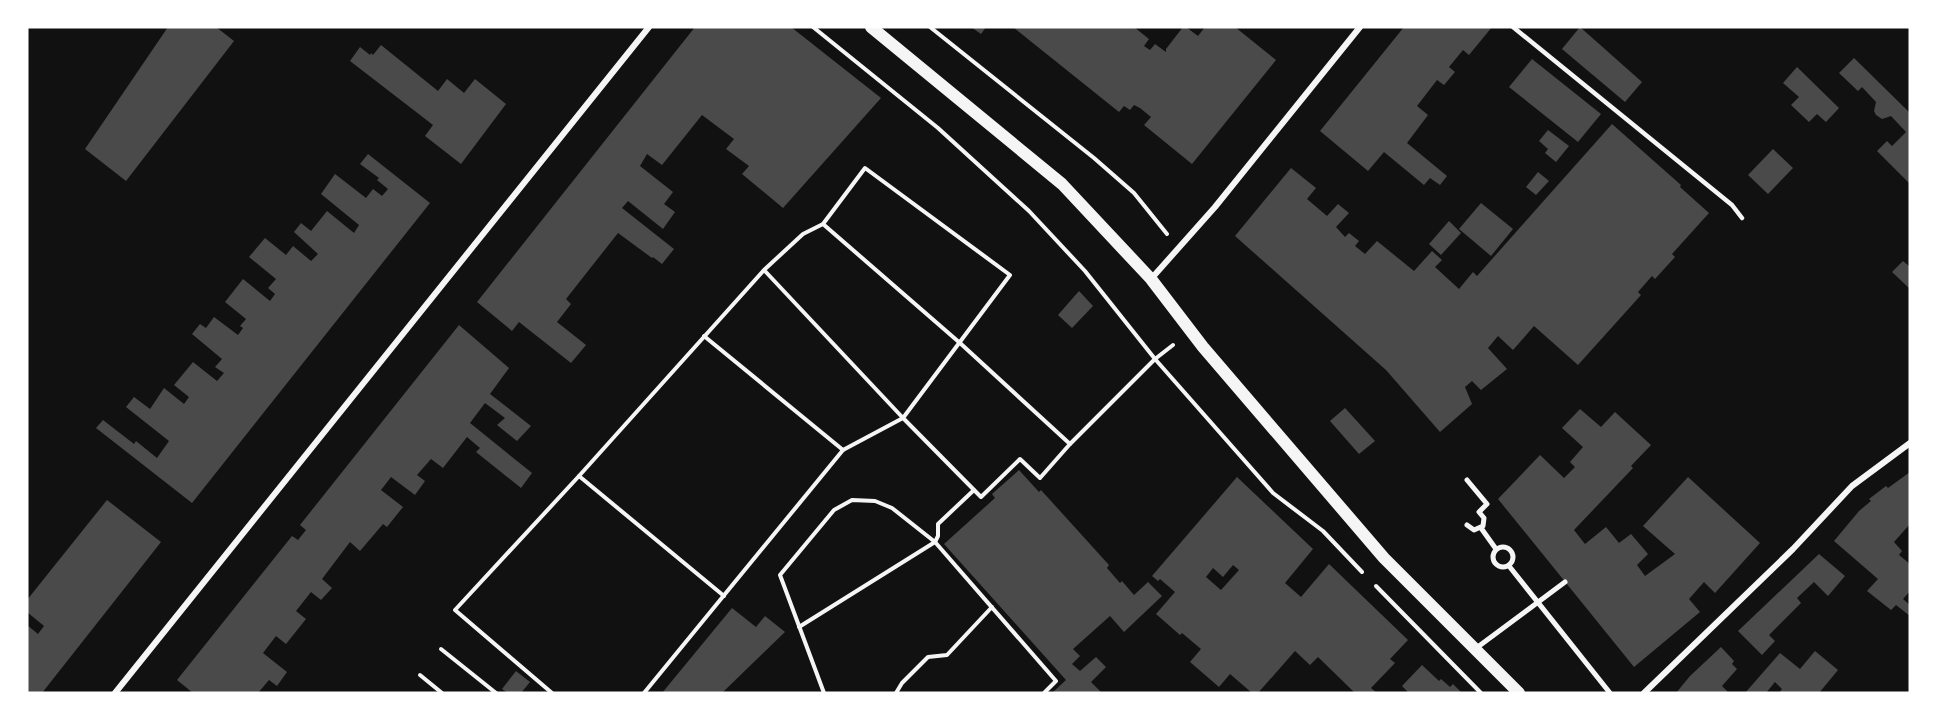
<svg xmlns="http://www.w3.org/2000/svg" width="1937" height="720" viewBox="0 0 1937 720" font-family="Georgia,serif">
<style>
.building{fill:#4a4a4a;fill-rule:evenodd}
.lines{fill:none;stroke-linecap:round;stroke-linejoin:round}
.path{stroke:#f5f5f5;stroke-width:4}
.service{stroke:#f5f5f5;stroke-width:4.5}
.pedestrian{stroke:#f5f5f5;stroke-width:5}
.minor{stroke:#f5f5f5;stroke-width:6}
.secondary{stroke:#f5f5f5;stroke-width:12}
</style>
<rect width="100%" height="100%" fill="#111"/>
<g class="building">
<path d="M168,27H216L234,41L126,181L85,149Z"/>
<path d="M695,27H791L881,98L783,208L742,174L749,166L726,149L734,139L702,115L662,165L647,154L640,166L673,192L664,204L675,212L663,229L628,201L622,208L674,249L662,264L653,257L652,258L618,233L566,299L571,304L557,322L586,345L571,363L519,322L512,331L477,302Z"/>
<path d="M971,27H986L981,34Z"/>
<path d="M1013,27H1134L1149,39L1144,46L1150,50L1155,44L1166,52V49L1183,27H1186L1198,36L1205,27H1235L1276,60L1192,164L1144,125L1151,117L1140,108L1134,105L1130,110L1124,106L1119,112Z"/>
<path d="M1404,27H1492L1469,55L1463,50L1449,67L1455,72L1444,85L1437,80L1417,106L1428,115L1407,143L1447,176L1440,185L1430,178L1424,185L1384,152L1368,171L1320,131Z"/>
<path d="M1580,27L1642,82L1625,102L1562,49Z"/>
<path d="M381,45L438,91L447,79L464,93L475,79L506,104L461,164L425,136L433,125L350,61L360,47L370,55L371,53L373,55Z"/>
<path d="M1854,58L1910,113V184L1877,151L1887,141L1892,146L1906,132L1891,116L1882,119L1876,115L1874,111L1876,102L1862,87L1858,91L1839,73Z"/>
<path d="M1532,59L1601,114L1578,142L1509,87Z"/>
<path d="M1797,67L1839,108L1826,122L1817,114L1809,122L1791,105L1799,97L1783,83Z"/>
<path d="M1612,124L1681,185L1680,187L1709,213L1672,254L1675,257L1655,279L1652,276L1638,292L1641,295L1578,365L1534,326L1513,350L1498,336L1488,348L1507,369L1481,390L1472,381L1465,387L1472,404L1440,432L1386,370L1235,236L1291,168L1316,188L1307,199L1327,216L1338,204L1349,213L1336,227L1345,237L1349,233L1359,241L1355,246L1365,254L1377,241L1414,271L1432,251L1442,260L1435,267L1459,289L1473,272L1477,276Z"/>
<path d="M1548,130L1569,146L1556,162L1545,153L1548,149L1539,141Z"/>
<path d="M1773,149L1793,168L1768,194L1748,175Z"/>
<path d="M368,154L430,203L192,503L96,428L103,420L134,444L136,441L157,458L169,441L126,407L134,397L150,409L164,388L184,404L189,397L174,385L193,362L217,381L224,373L215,367L222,359L192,334L200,324L206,328L214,317L238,335L243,328L240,326L246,319L225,302L243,279L270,301L275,294L268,288L276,279L249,257L265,238L286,255L293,246L311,261L318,254L294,232L301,223L311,231L327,211L354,233L359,225L321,194L335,174L366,198L373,189L382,196L388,189L377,180L379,178L360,164Z"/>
<path d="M1538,172L1549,181L1536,195L1526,187Z"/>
<path d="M1481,203L1513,229L1491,256L1459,229Z"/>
<path d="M1449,221L1461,233L1441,255L1429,244Z"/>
<path d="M1903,261L1910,267V289L1892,272Z"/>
<path d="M1079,291L1093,306L1072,328L1058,315Z"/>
<path d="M459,325L509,368L490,394L531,426L517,441L497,425L505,418L485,403L470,423L532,473L521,488L476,452L480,448L467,437L443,468L431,459L417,475L425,481L415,495L391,477L381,490L403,507L387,527L383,524L360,551L350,542L322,579L332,588L321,600L311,592L296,611L306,619L286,644L276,636L263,653L287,672L277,686L269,680L258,693H193L177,680L292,536L298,540L306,530L300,525Z"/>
<path d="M1345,408L1375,441L1359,454L1330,421Z"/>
<path d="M1580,409L1601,427L1615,412L1651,445L1631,466L1633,468L1574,530L1585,544L1606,527L1619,543L1631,534L1648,554L1637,565L1645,576L1675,554L1643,526L1688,477L1760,543L1715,593L1704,582L1689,599L1700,612L1634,667L1498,499L1540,455L1564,478L1575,467L1570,462L1583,447L1562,428Z"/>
<path d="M1019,470L1039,492L1041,490L1109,565L1107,568L1120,583L1122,581L1134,595L1148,582L1162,596L1124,632L1110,616L1073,649L1080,656L1072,664L1080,671L1096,657L1106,667L1091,682L1102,693H1052L1066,680L944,544L995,498L992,494Z"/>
<path d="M1910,472V524L1894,542L1902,551L1899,555L1910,564V591L1903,599L1910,605V616L1896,605L1891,610L1867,591L1878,579L1834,541L1859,511L1871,501L1869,499L1886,486L1888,488Z"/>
<path d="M1237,477L1313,549L1285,583L1301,597L1329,564L1408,640L1390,659L1395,663L1371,688L1377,693H1355L1318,657L1310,665L1295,651L1258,693H1252L1230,674L1219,687L1190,662L1201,649L1182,633L1180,635L1156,614L1175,592L1160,579L1158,581L1152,576ZM1233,565L1239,570L1221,590L1206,577L1213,568L1223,577Z"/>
<path d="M107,500L161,542L42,693H27V625L38,634L44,626L27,612V600Z"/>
<path d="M1819,554L1845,576L1828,596L1814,582L1797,598L1801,603L1769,635L1775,641L1762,655L1738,631Z"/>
<path d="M732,608L756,627L765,616L785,632L722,693H662Z"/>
<path d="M1721,647L1734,661L1732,664L1737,669L1722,686L1729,693H1676L1690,676Z"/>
<path d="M1815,651L1838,670L1819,693H1779L1782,689L1775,682L1766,693H1745L1780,653L1800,669Z"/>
<path d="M1422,665L1439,681L1441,679L1450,687L1453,684L1462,693H1409L1402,686Z"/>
<path d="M516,671L530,682L521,693H508L502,689Z"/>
</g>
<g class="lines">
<g class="path">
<path d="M813,27L938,128L1029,211L1085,271L1155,359L1273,493L1323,531L1362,572"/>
<path d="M930,27L1094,158L1134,193L1167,234"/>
<path d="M823,224L960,343L1070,444L1155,359L1173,345"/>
<path d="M704,336L843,450"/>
<path d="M579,476L724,596"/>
<path d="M1376,586L1481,693"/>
<path d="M799,627L935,542L938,536V524L974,490"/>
<path d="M441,649L496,693"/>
<path d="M420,675L442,693"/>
<path d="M552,693L455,610L579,476L764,270L803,234L823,224L865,168L1010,275L903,418L764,270"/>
<path d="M644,693L843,450L903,418L981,497L1020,459L1040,478L1070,444"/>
<path d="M824,693L780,575L834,510L852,500L875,501L892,508L935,542L1056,681L1044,693"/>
<path d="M896,693L902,683L928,657L947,655L992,607"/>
</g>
<path class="service" d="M1513,27L1732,205L1742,218"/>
<g class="pedestrian">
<path d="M1467,480L1487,504L1479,512L1484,518L1483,526L1474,530L1467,525"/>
<path d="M1481,528L1496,549"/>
<circle cx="1503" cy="557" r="10"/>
<path d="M1509,566L1610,693"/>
<path d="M1475,649L1565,582"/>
</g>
<g class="minor">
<path d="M1151,279L1215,207L1360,27"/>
<path d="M115,693L649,27"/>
<path d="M1644,693L1793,549L1852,486L1910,443"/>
</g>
<path class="secondary" d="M871,27L1062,184L1151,279L1203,347L1384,558L1519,693"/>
</g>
<rect width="1937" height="720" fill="none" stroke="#ffffff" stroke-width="57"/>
</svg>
